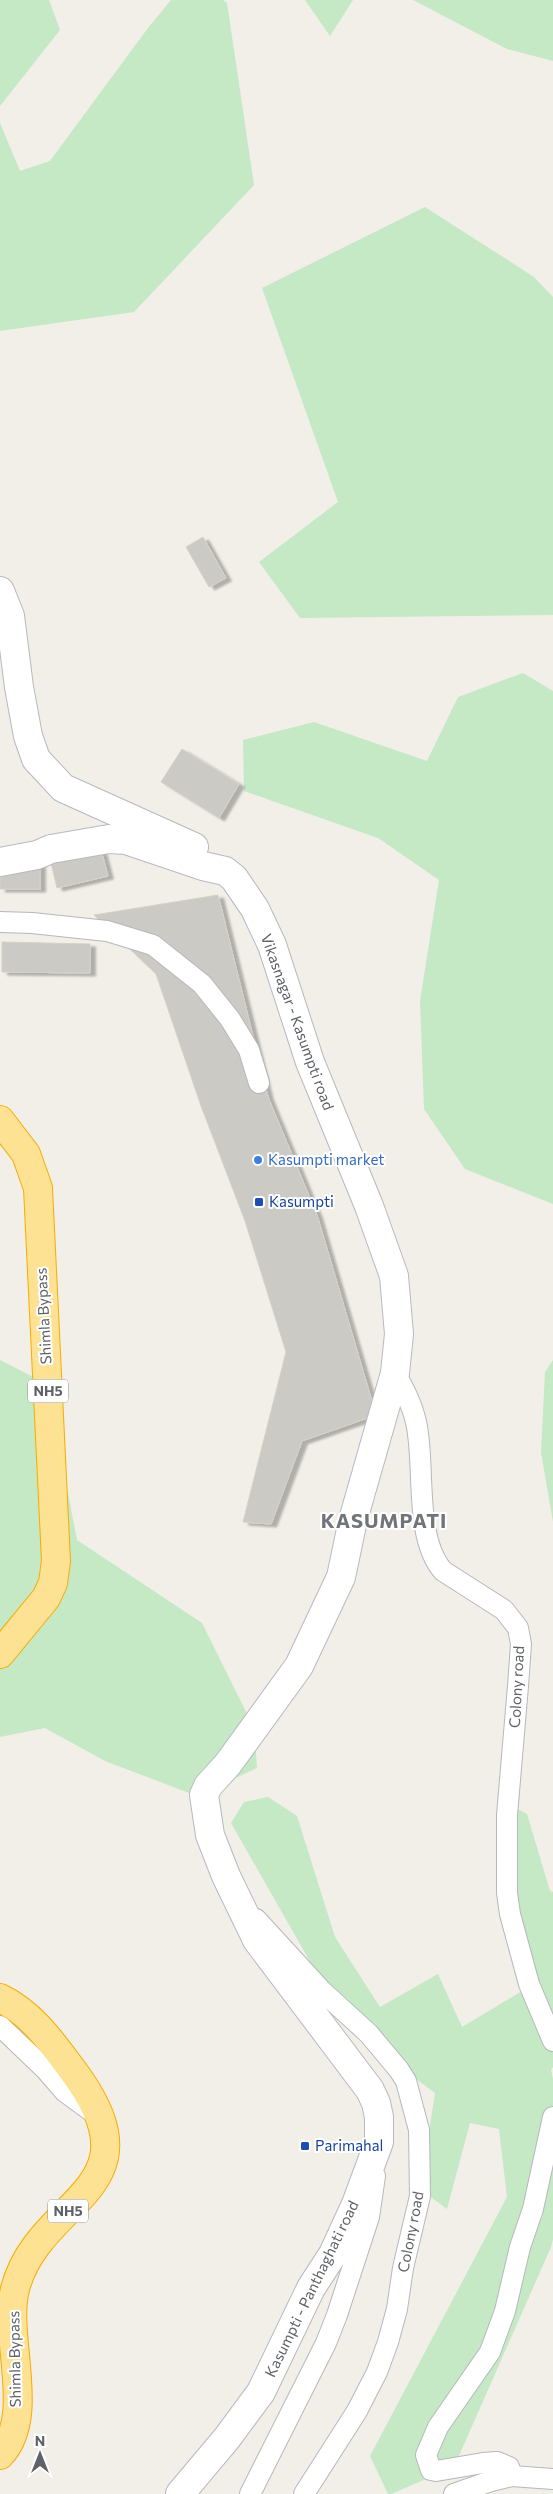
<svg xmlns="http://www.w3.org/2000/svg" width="553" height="2494" viewBox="0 0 553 2494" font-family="Commissioner,sans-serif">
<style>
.green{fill:#c5e8c5}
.building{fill:#cccac5;stroke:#d6d1c6;filter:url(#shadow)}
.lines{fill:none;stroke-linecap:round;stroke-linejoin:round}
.street-casing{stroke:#b5b8bc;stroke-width:22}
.secondary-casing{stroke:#b6babf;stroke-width:30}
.highway-casing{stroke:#f9ab00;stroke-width:30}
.street{stroke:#fff;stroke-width:20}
.secondary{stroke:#fff;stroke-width:28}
.highway{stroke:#fde293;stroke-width:28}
.shop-dot{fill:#3f7fe0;stroke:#fff;stroke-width:2}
.transit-dot{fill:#1a4fb4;stroke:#fff;stroke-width:2}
.labels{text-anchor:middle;stroke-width:4;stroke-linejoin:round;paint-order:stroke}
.shield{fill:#fff;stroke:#8f9295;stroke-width:1}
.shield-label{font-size:14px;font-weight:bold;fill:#5f6368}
.street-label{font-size:15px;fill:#5f6368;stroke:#fff}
.shop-label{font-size:15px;fill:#366cbe;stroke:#fff;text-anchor:start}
.transit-label{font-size:15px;fill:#164399;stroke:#fff;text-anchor:start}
.district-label{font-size:20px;font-weight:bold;letter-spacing:1px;fill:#70757a;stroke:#fff}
</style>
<defs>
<filter id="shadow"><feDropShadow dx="5.5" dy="3" stdDeviation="1" flood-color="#0004"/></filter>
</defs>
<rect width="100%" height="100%" fill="#f1efe8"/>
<g class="green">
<path d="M0,0H49L60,30L0,106Z"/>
<path d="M171,0H223L227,3L254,185L134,312L0,331V123L20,171L50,161L148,28Z"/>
<path d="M305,0H353L330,36Z"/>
<path d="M413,0H553V61L507,49Z"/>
<path d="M425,207L534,277L553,297V615L300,618L259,562L338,502L262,288Z"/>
<path d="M523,673L553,691V1204L465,1169L424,1109L420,1001L439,880L378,838L244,791L243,740L314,722L427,761L458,697Z"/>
<path d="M0,1360L47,1384L77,1540L202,1623L254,1728L257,1768L197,1796L105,1761L45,1728L0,1737Z"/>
<path d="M553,1360V1522L541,1452L545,1372Z"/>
<path d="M268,1797L297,1816L335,1937L380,2007L438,1974L462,2027L527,1988C528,1927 506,1867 510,1805L527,1814L550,1891L553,1892V2067L551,2070L553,2079V2239L551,2247L454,2467L391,2494H388L370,2456L507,2197L499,2129L470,2123L447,2209L420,2189L435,2093L349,2030L231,1823L244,1802Z"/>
</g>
<g class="building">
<path d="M203,537L226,578L209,587L186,547Z"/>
<path d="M182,749L239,784L219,818L161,782Z"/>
<path d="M101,850L108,876L57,888L51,863Z"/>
<rect x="0" y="858" width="40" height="31"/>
<path d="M218,895L268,1097L317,1215L376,1415L302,1441L271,1524L243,1522L286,1352L245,1221L201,1106L156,974L94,915Z"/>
<path d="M2,942L90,944V973L2,972Z"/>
</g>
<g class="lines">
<g class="street-casing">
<g id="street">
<path d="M0,922L32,923L107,931L153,945L202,984L230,1019L249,1050L259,1083"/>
<path d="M395,1373C404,1389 412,1404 416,1422C426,1465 413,1536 443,1571L504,1610L518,1628L521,1644L518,1686L507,1815V1893L510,1914L529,1984L553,2041"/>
<path d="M256,1919L322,1991L369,2034L399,2070L406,2081L419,2130L420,2196L403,2268L397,2309L388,2342L377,2372L357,2411L304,2494"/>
<path d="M0,2026L45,2069L65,2092L95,2114"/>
<path d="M512,2476L553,2479"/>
<path d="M250,2494L326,2343L337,2315L369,2217L375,2176"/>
<path d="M454,2494L491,2481L512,2476L509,2467L497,2462L483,2463L436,2471L431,2470L426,2455L438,2427L490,2352L505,2311L520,2247L533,2209L553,2117"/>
</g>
</g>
<g class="secondary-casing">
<g id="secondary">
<path d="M0,591L10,616L19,687L28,736L36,759L63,788L194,847"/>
<path d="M0,862L37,855L51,849L109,839L126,840L203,866L225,871L234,878L255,909L272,945L310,1062L369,1206L394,1276L399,1334L395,1373L353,1520L341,1577L299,1666L228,1764L208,1786L204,1795L210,1835L226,1876L257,1940L370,2090L376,2103L379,2117V2142L356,2204L333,2254L311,2288L261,2392L227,2438L180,2494"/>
</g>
</g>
<g class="highway-casing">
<g id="highway">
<path d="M0,1120L26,1154L38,1188L56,1561L53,1583L46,1598L0,1654"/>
<path d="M0,1998C33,2014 53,2044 74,2072C162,2192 39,2196 15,2289C3,2337 37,2416 0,2455"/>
</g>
</g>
<use href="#street" class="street"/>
<use href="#secondary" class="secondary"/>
<use href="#highway" class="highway"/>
</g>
<circle class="shop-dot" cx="258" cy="1160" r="5"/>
<g class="transit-dot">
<rect x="254" y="1197" width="10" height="10" rx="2.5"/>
<rect x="300" y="2141" width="10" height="10" rx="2.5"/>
</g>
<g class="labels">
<g class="shield">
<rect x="28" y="1379.5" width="40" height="23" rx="4"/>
<rect x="48" y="2199.5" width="40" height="23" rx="4"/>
</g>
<g class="shield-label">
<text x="48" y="1396">NH5</text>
<text x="68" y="2216">NH5</text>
</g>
<g class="street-label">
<text transform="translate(297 1022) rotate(70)" y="5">Vikasnagar - Kasumpti road</text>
<text transform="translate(44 1316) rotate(-93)" y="5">Shimla Bypass</text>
<text transform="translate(517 1687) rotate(-87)" y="5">Colony road</text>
<text transform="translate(411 2232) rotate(-79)" y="5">Colony road</text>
<text transform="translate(312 2289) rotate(-64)" y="5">Kasumpti - Panthaghati road</text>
<text transform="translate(15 2359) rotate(-91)" y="5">Shimla Bypass</text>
</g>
<g class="shop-label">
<text x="268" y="1165">Kasumpti market</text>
</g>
<g class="transit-label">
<text x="269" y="1207">Kasumpti</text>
<text x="315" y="2151">Parimahal</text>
</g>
<g class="district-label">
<text x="384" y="1528">KASUMPATI</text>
</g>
</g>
<g transform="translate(40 2454)" stroke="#ffffff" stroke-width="4" paint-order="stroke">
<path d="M0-4L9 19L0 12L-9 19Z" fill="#5f6368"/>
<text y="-8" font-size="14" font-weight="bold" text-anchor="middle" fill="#5f6368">N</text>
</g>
</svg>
